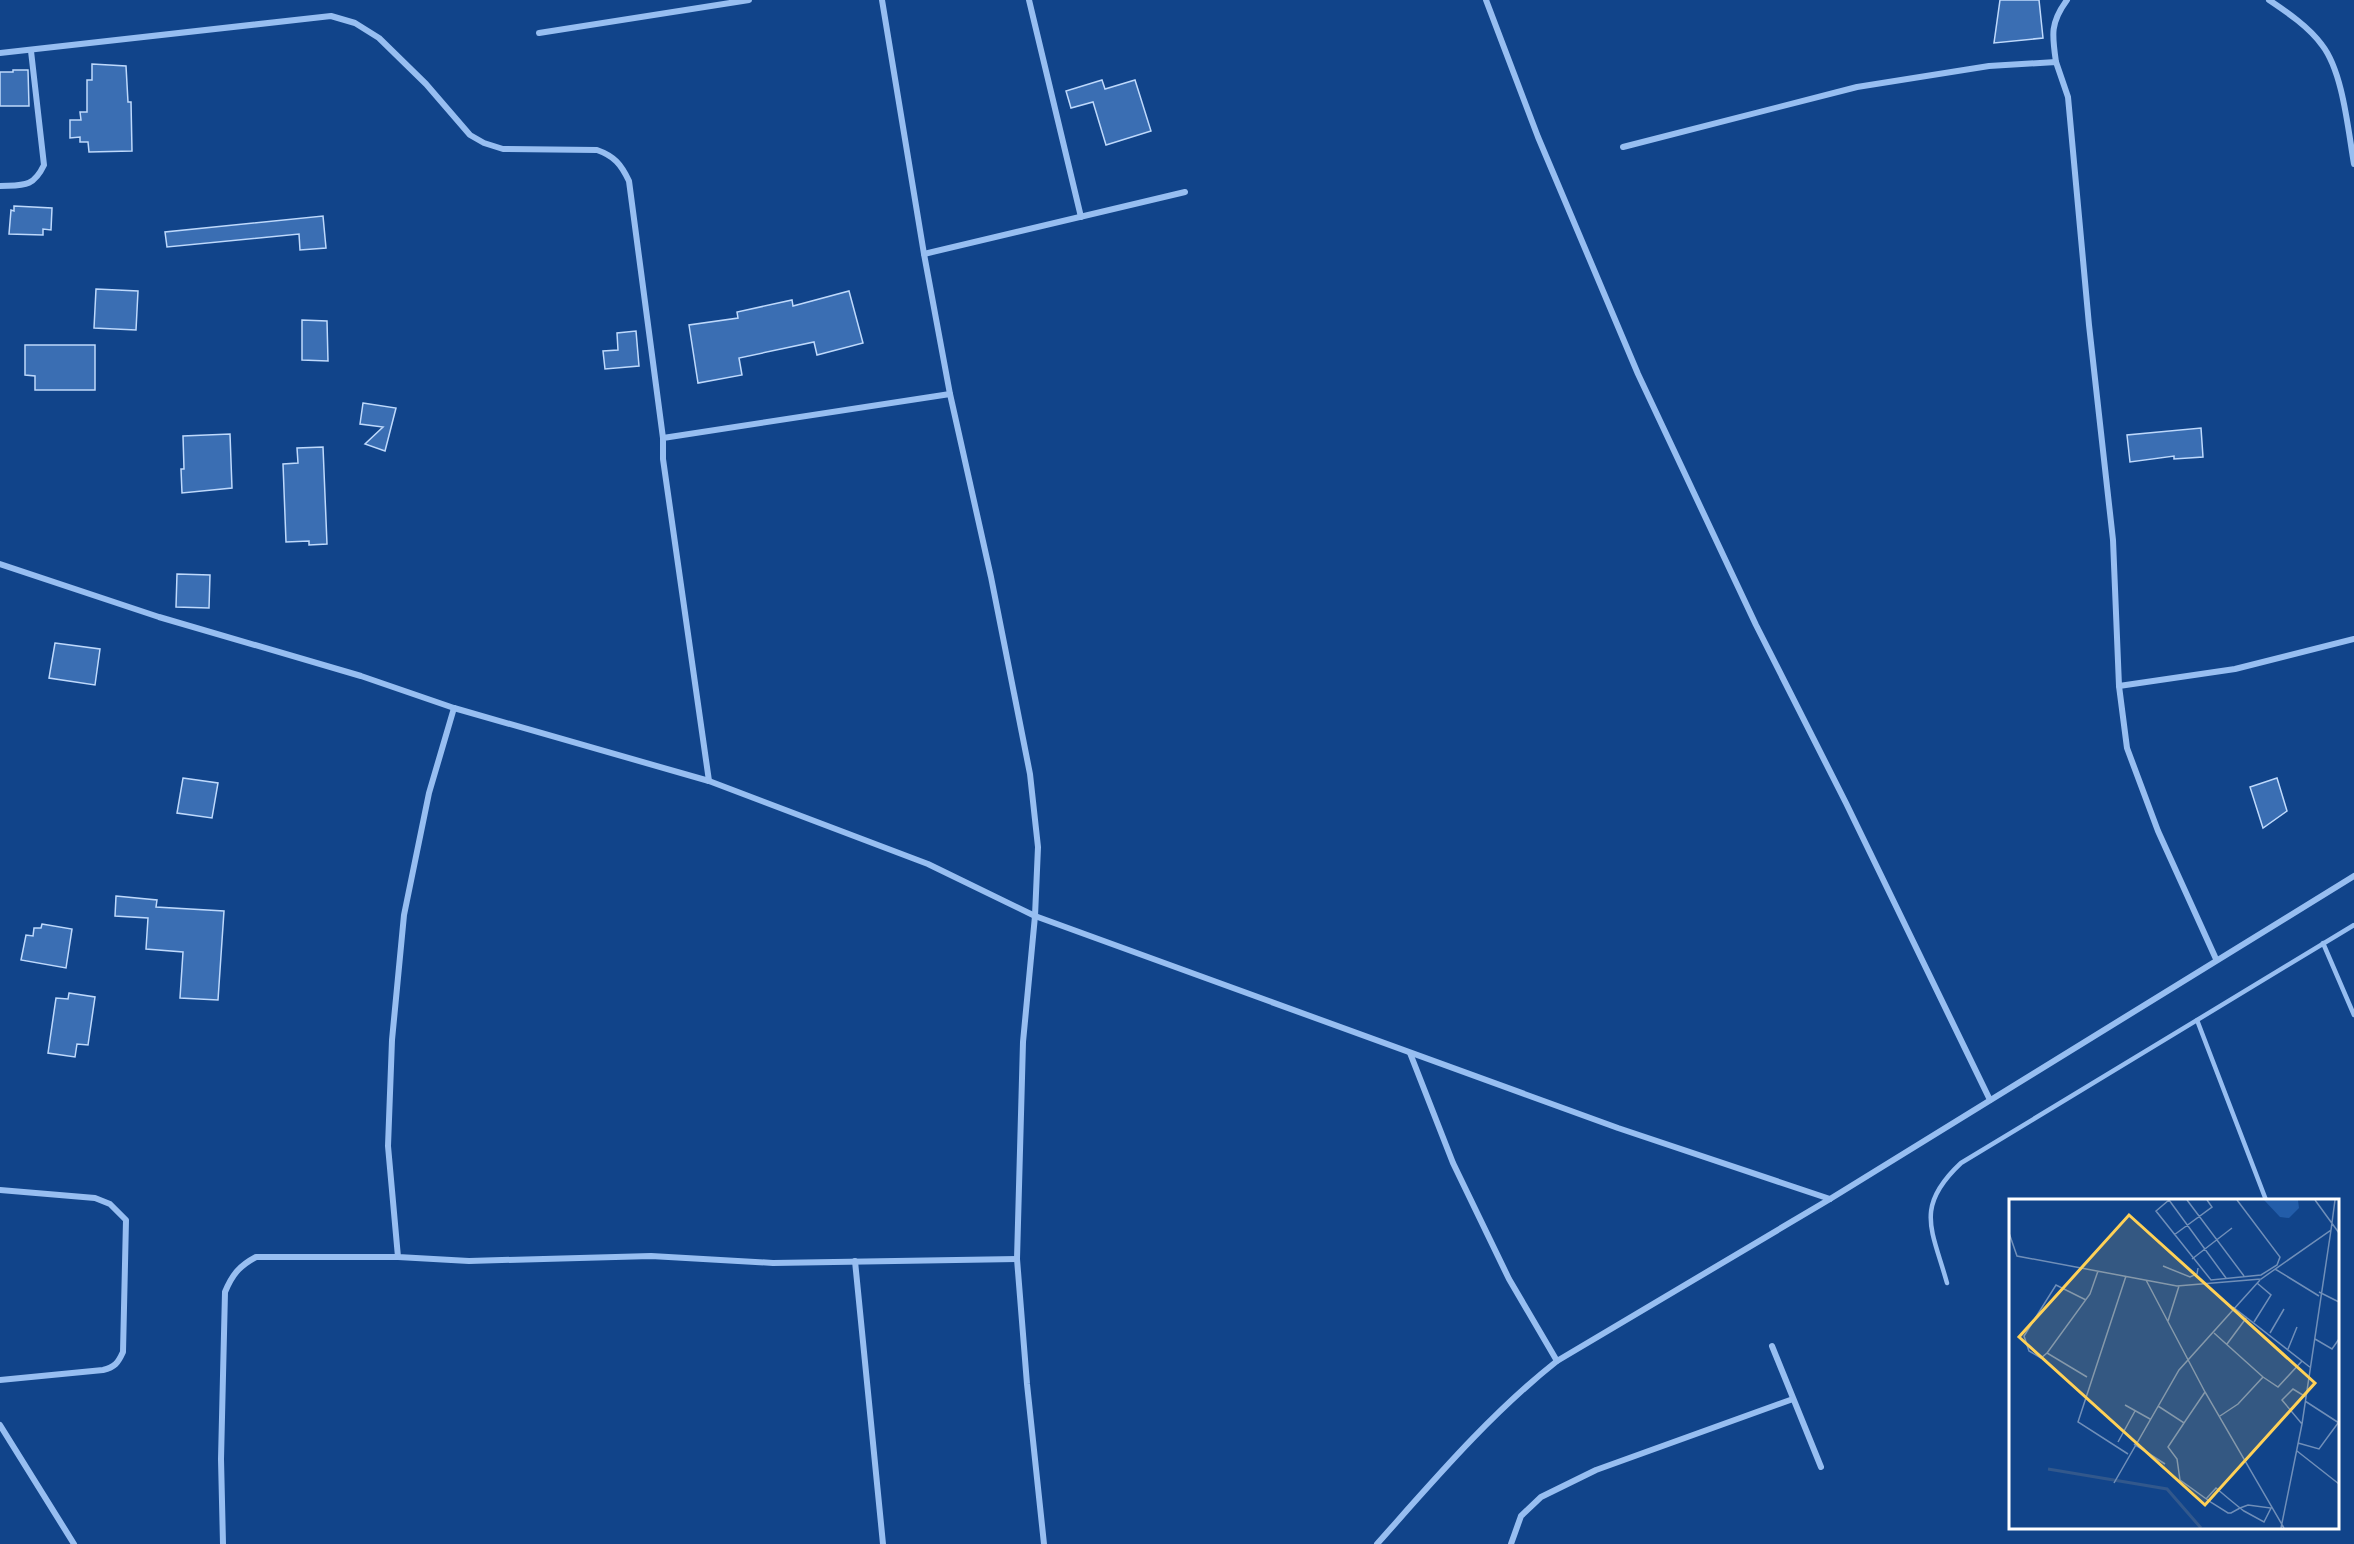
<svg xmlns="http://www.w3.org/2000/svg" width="2354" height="1544" viewBox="0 0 2354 1544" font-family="Poppins,sans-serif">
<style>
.building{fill:#3a6eb3;stroke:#bed9fc;stroke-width:1.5}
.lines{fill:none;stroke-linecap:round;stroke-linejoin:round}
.service{stroke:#97bef1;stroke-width:4.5}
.minor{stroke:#97bef1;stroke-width:6}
.inset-river{fill:none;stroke:#32588c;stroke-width:3}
.inset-road{fill:none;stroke:#708fb9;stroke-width:1.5}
.view{fill:#ffd157;fill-opacity:0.15;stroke:#ffd157;stroke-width:3}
.inset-edge{fill:none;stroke:#fff;stroke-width:3}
</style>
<rect width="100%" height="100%" fill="#11448a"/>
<g class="building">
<path d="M2000,0H2039L2043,38L1994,43Z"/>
<path d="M92,64L126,66L128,102H131L132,151L89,152L88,142H80V137L70,138V120H81L80,112H87V80H92Z"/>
<path d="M13,70H28L29,106H0V72H13Z"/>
<path d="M1102,80L1105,89L1135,80L1151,131L1106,145L1093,102L1071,108L1066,91Z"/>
<path d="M14,206L52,208L51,230L43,229V235L9,234L11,210L14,211Z"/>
<path d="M323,216L326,248L300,250L299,234L167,247L165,232Z"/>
<path d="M96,289L138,291L136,330L94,328Z"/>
<path d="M849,291L863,343L817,355L814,342L739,358L742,375L698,383L689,325L738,318L737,312L792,300L793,306Z"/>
<path d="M302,320L327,321L328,361L302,360Z"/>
<path d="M636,331L639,366L605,369L603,351L618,350L617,333Z"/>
<path d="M25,345H95V390H35V376L25,375Z"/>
<path d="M363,403L396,408L385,451L365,444L383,427L360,424Z"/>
<path d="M2201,428L2203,457L2174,459V456L2130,462L2127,435Z"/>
<path d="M230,434L232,488L182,493L181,469H184L183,436Z"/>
<path d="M323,447L327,544L309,545V541L286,542L283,464L298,463L297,448Z"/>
<path d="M177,574L210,575L209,608L176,607Z"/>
<path d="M55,643L100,649L95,685L49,678Z"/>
<path d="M183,778L218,783L212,818L177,813Z"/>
<path d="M2277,778L2287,811L2263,828L2250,787Z"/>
<path d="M116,896L157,900L156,907L224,911L218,1000L180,998L183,952L146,949L148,918L115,916Z"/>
<path d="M42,924L72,929L66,968L21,960L26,935L33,936L34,928H41Z"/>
<path d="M69,993L95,997L88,1045L77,1044L75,1057L48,1053L56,998L68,999Z"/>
</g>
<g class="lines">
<g class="service">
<path d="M2323,943L2354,1015"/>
<path d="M2197,1020L2266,1200"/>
<path d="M1947,1283C1932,1229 1914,1207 1961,1163L2354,925"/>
</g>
<g class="minor">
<path d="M882,0L924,254L950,394L991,577L1030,774L1038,847L1035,916L1023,1042L1017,1259L1027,1384L1044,1544"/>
<path d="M1029,0L1081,217"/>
<path d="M1486,0L1538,137L1638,374L1756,625L1846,803L1990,1100"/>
<path d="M2269,0C2287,12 2309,27 2322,45C2343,72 2348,130 2354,164"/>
<path d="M539,33L749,0"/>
<path d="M0,53L331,16L355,23L379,38L426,84L470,135L484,143L503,149L597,150C614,156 621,164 629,181L663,438"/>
<path d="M2056,62C2052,35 2050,23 2067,0"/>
<path d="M1623,147L1857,87L1989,66L2056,62L2068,97L2089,325L2113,540L2119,686L2127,748L2158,831L2216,959"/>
<path d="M0,186C23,185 33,188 44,165L31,51"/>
<path d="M924,254L1185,192"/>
<path d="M0,564L159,617L361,676L454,708L709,781L928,864L1035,916L1618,1128L1830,1199"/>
<path d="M2119,686L2235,669L2354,639"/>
<path d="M454,708L429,793L404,915L392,1040L388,1146L398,1257L469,1261L651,1256L773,1263L1017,1259"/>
<path d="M709,781L663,459V438L950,394"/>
<path d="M1410,1053L1453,1163L1509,1279L1557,1361"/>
<path d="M0,1190L95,1198L110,1204L126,1220L123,1352C118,1363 115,1367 103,1370L0,1380"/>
<path d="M855,1261L883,1544"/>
<path d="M1772,1346L1821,1467"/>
<path d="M0,1425L74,1544"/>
<path d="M223,1544L221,1459L225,1292C232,1275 239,1266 256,1257H398"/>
<path d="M1377,1544C1434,1480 1490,1414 1557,1361L1830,1199L2354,876"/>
<path d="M1511,1544L1521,1516L1541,1497L1596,1470L1793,1399"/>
</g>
</g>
<g transform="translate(2009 1199)">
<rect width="330" height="330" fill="#11448a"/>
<path d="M255,1H289L290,9L280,19L271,18Z" fill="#235da9"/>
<path class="inset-river" d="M39,270L158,290L192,329"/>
<path class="inset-road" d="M160,1L147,12L202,81L252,76L268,66L271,58L228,1M160,1L217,79M178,1L235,77M306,1L330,34M0,34L8,57L168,87L252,80L322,31L326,1M165,36L203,8L198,1M183,60L223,29M154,67L181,78L188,75L189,69M266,70L310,97M117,77L69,223L119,255M137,81L196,193L275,329M310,93L330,103M224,108L302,169M159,122L170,87M245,123L262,96L248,84M205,134L254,178L229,205L211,217M261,134L275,110M306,140L323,150L330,140M218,145L238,118M279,150L288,128M38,154L32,159L20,152L15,137L47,86L77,101M78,178L38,154L81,95L89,72M254,178L269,188L293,162M296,202L330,224M116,206L141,220M149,207L175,224L196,193M175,224L159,248L168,260L171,281L203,304L219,314H222L231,309L239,306L262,309L255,323L235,312L231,309L220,300L207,289L197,300M293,225L273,201L284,190L297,198M109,243L126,212M289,244L310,250L329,224M125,245L156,265M288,252L330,285M105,284L170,171L251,81M272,329L293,225L322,31"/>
<path class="view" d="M120,16L306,184L196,306L10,138Z"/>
<rect width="330" height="330" class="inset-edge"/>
</g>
</svg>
